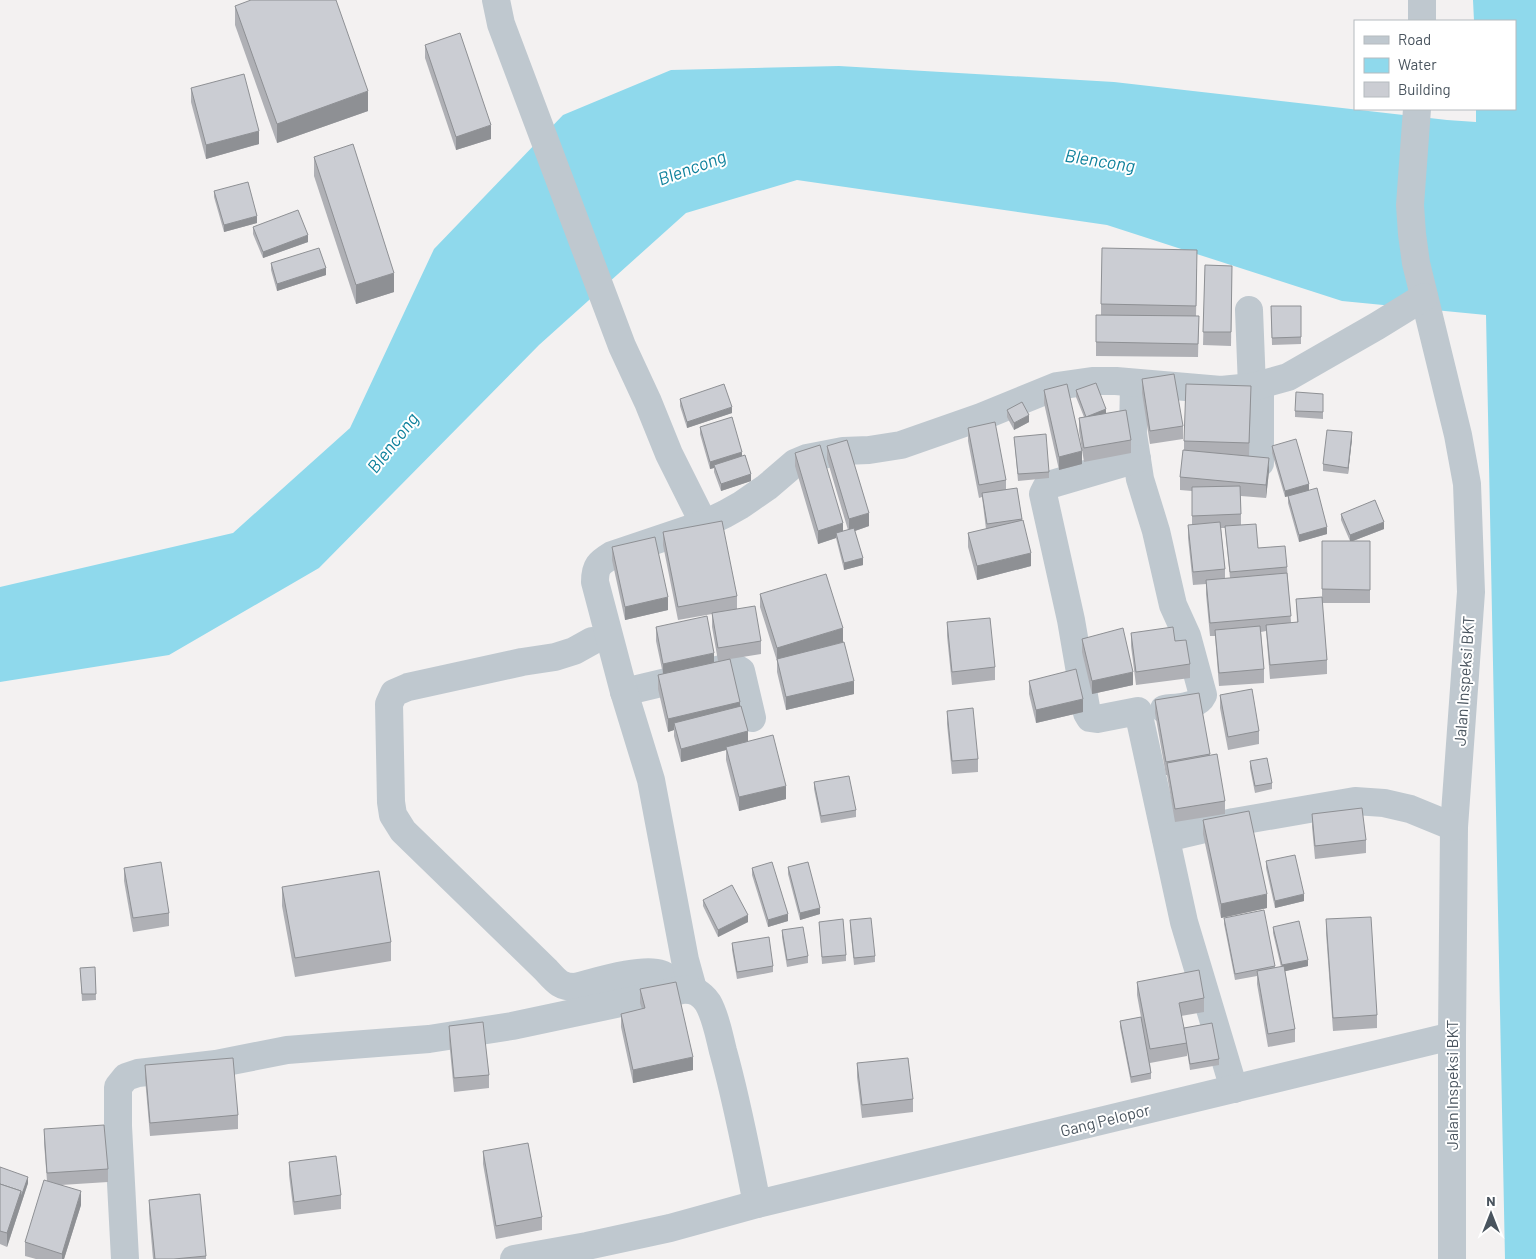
<svg xmlns="http://www.w3.org/2000/svg" width="1536" height="1259" viewBox="0 0 1536 1259" font-family="Barlow,sans-serif">
<style>
.water{fill:#8fd9ec}
.lines{fill:none;stroke-linecap:round;stroke-linejoin:round}
.minor{stroke:#bfc8cf;stroke-width:28}
.wall{fill:#afb0b5;fill-rule:evenodd}
.shaded-wall{fill:#8e9094}
.building{fill:#cbcdd3;stroke:#8e9094}
.labels{text-anchor:middle;stroke-width:4;stroke-linejoin:round;paint-order:stroke}
.street-label{font-size:16px;fill:#49545e;stroke:#fff}
.water-label{font-size:18px;font-style:italic;fill:#0e819c;stroke:#fff}
</style>
<rect width="100%" height="100%" fill="#f3f1f1"/>
<path class="water" d="M1473,0H1536V1259H1505L1486,315L1342,301L1107,225L797,180L686,213L539,345L319,568L169,655L0,682V587L233,533L350,428L434,249L563,115L671,70L839,66L1114,82L1447,120L1476,122V109H1515V21H1474Z"/>
<g class="lines">
<g class="minor">
<path d="M496,0L501,24L622,346L648,402L669,454L704,524"/>
<path d="M1422,21V0"/>
<path d="M1417,109L1410,205L1412,234L1416,263L1458,435L1467,484L1471,592L1454,827L1452,1036V1259"/>
<path d="M1249,310L1252,387"/>
<path d="M1134,383L1133,434L1140,479L1156,531L1173,605L1187,636L1203,695C1197,708 1176,707 1164,709"/>
<path d="M1260,385V463"/>
<path d="M1137,459L1052,484L1046,488L1043,494L1071,620L1087,713L1090,718L1097,719L1138,711L1184,922L1234,1089"/>
<path d="M592,641L574,651L555,657L522,662L408,687L394,693L389,704L391,802L393,815L403,831L546,970C556,981 560,987 575,987C595,982 643,967 661,974C668,976 673,984 676,990"/>
<path d="M624,692L729,667L736,668L741,671L752,718"/>
<path d="M1166,838L1234,822L1355,801L1384,803L1410,809L1454,827"/>
<path d="M693,989L685,960L651,780L624,692L595,582C595,566 599,563 612,555L704,524L725,514L741,505L767,487L795,463L807,458L843,451L869,450L901,445L981,417L1057,386L1092,381H1116L1221,390L1252,387L1288,377L1377,326L1424,297"/>
<path d="M125,1259L118,1126V1087L126,1077L138,1073L216,1064L287,1050L429,1039L512,1026L682,990C694,989 701,993 708,1003C716,1017 719,1035 723,1051C737,1101 747,1153 757,1204"/>
<path d="M514,1259L587,1246L670,1228L757,1204L1452,1036"/>
</g>
</g>
<g class="wall">
<path d="M235,6L368,111L277,143L235,25Z"/>
<path d="M425,45L491,139L456,150L425,58Z"/>
<path d="M191,88L259,144L206,159L191,102Z"/>
<path d="M314,157L394,292L356,304L314,176Z"/>
<path d="M214,191L257,223L224,232L214,197Z"/>
<path d="M253,227L308,242L263,258L253,234Z"/>
<path d="M271,263L326,275L277,291L271,270Z"/>
<path d="M1205,265L1232,266L1231,346L1203,345Z"/>
<path d="M1197,269L1196,316H1199L1198,357L1096,356V315H1101V304Z"/>
<path d="M1271,306H1301V344L1272,345Z"/>
<path d="M1142,379L1183,426V439L1150,444L1142,393Z"/>
<path d="M1044,390L1082,464L1059,470L1044,403Z"/>
<path d="M1076,390L1106,413L1131,440V453L1084,462L1079,431V418L1084,417L1076,397Z"/>
<path d="M1323,394V419L1295,417V411Z"/>
<path d="M680,399L732,413L687,428L680,406Z"/>
<path d="M1251,399L1249,456L1269,471L1266,498L1241,496V525L1258,548L1287,567L1291,622H1297L1296,599L1322,597V541H1350L1341,520V514L1384,529L1353,541H1370V603H1322L1327,660V674L1270,679L1266,631L1261,632L1264,669V683L1219,686L1215,636H1210L1206,594V584L1193,585L1188,538V525H1192V491L1180,490V477L1184,450V441ZM1221,528H1225L1230,578L1225,579V569Z"/>
<path d="M1007,410L1029,422L1014,430L1007,417Z"/>
<path d="M700,427L742,456L751,481L721,491L714,472V468L710,469L700,434Z"/>
<path d="M968,428L1006,480V490L1017,488L1022,520L1031,566L977,580L968,547V533L986,529L982,497L979,498L968,441Z"/>
<path d="M1014,437L1049,472V478L1018,481Z"/>
<path d="M1352,439L1348,474L1323,471V464Z"/>
<path d="M827,446L869,526L855,531L863,565L844,570L836,538L818,544L795,466V453L843,531L848,530L827,459Z"/>
<path d="M1272,446L1309,491L1327,534L1299,542L1288,503V496L1285,497L1272,453Z"/>
<path d="M663,532L737,596V609L761,641V654L730,659L748,741L786,799L739,811L726,760V750L681,762L674,736V730L668,732L658,689V675L663,674L656,641V627L714,662L718,661L712,627V614L678,620L663,545Z"/>
<path d="M612,547L668,610L625,620L612,560Z"/>
<path d="M760,594L843,642L820,648L854,694L786,710L777,672V661L760,607Z"/>
<path d="M947,622L995,667V680L952,685L947,636Z"/>
<path d="M1131,633L1175,641L1190,664V678L1136,685L1131,646Z"/>
<path d="M1082,639L1133,685L1092,694L1082,652Z"/>
<path d="M1029,681L1083,712L1036,723L1029,694Z"/>
<path d="M1199,693L1210,756L1225,801V814L1175,822L1167,775H1166L1155,713V700Z"/>
<path d="M1220,695L1259,731V744L1228,750L1220,708Z"/>
<path d="M947,711L978,759V772L952,774L947,724Z"/>
<path d="M1250,761L1272,783V789L1255,793L1250,768Z"/>
<path d="M814,782L856,810V817L821,823L814,789Z"/>
<path d="M1312,814L1366,840V853L1315,859L1312,827Z"/>
<path d="M1203,820L1267,908L1221,918L1203,834Z"/>
<path d="M1266,861L1304,901L1275,908L1266,868Z"/>
<path d="M788,867L820,914L800,920L788,874Z"/>
<path d="M124,868L169,913V926L133,932L124,881Z"/>
<path d="M752,868L788,921L768,927L752,875Z"/>
<path d="M282,887L391,942V961L295,977L282,906Z"/>
<path d="M703,900L748,922L718,937L703,906Z"/>
<path d="M1224,918L1275,966V968L1281,967L1273,933V927L1308,966L1285,971L1295,1029V1042L1268,1047L1257,984V976L1235,980L1224,924Z"/>
<path d="M1326,919L1377,1015V1028L1333,1031L1326,933Z"/>
<path d="M850,920L875,956V962L854,965L850,927Z"/>
<path d="M819,922L846,955V961L822,964Z"/>
<path d="M782,930L808,956V963L787,967L782,937Z"/>
<path d="M732,943L773,966V972L737,979L732,950Z"/>
<path d="M95,967L96,1000L82,1001L80,968Z"/>
<path d="M1137,982L1204,998V1012L1181,1016L1184,1028L1219,1059V1065L1190,1070L1187,1051V1056L1150,1063L1151,1073V1079L1131,1083L1120,1027V1021L1141,1017L1137,995Z"/>
<path d="M640,989L693,1070L633,1083L621,1027V1014L642,1009L640,1003Z"/>
<path d="M449,1026L489,1075V1088L454,1092L449,1040Z"/>
<path d="M857,1063L913,1099V1112L862,1118L857,1077Z"/>
<path d="M145,1065L238,1115V1129L150,1136L145,1078Z"/>
<path d="M44,1129L108,1169V1182L61,1185L81,1205L64,1259H36L25,1256V1242L47,1181L44,1143Z"/>
<path d="M483,1151L542,1217V1230L496,1239L483,1164Z"/>
<path d="M289,1162L341,1195V1209L294,1215L289,1175Z"/>
<path d="M0,1167L28,1183L7,1247L0,1244Z"/>
<path d="M149,1200L206,1256V1259H153L149,1213Z"/>
</g>
<g class="shaded-wall">
<path d="M368,91V111L277,143V124Z"/>
<path d="M491,125V139L456,150V137Z"/>
<path d="M259,131V144L206,159V145Z"/>
<path d="M257,216V223L224,232V225Z"/>
<path d="M308,235V242L263,258V252Z"/>
<path d="M326,268V275L277,291V284Z"/>
<path d="M394,273V292L356,304V285Z"/>
<path d="M732,407V413L687,428V422Z"/>
<path d="M1106,409V416L1086,417Z"/>
<path d="M1029,415V422L1014,430V423Z"/>
<path d="M1352,432V439L1348,474V468Z"/>
<path d="M1082,451V464L1059,470V457Z"/>
<path d="M742,452V459L714,465V468L710,469V462Z"/>
<path d="M1269,458V471L1266,498V485Z"/>
<path d="M751,474V481L721,491V484Z"/>
<path d="M1309,484V491L1285,497V491Z"/>
<path d="M869,513V526L849,533V519Z"/>
<path d="M1384,522V529L1350,542V535Z"/>
<path d="M843,523V536L836,533V538L818,544V531Z"/>
<path d="M1327,527V534L1299,542V535Z"/>
<path d="M1031,553V566L977,580V566Z"/>
<path d="M863,558V565L844,570V563Z"/>
<path d="M668,597V610L625,620V607Z"/>
<path d="M843,628V642L777,661V648Z"/>
<path d="M714,653V666L663,677V664Z"/>
<path d="M1133,672V685L1092,694V681Z"/>
<path d="M854,681V694L786,710V697Z"/>
<path d="M1083,699V712L1036,723V710Z"/>
<path d="M740,702V715L674,723V730L668,732V719Z"/>
<path d="M748,731V744L726,747V750L681,762V749Z"/>
<path d="M786,786V799L739,811V797Z"/>
<path d="M1267,894V908L1221,918V904Z"/>
<path d="M1304,894V901L1275,908V901Z"/>
<path d="M820,908V914L800,920V913Z"/>
<path d="M788,914V921L768,927V920Z"/>
<path d="M748,915V922L718,937V930Z"/>
<path d="M1308,960V966L1282,972V965Z"/>
<path d="M693,1057V1070L633,1083V1070Z"/>
<path d="M28,1177V1183L7,1247V1233L21,1191Z"/>
<path d="M81,1191V1205L64,1259H62V1254Z"/>
</g>
<g class="building">
<path d="M251,0H336L368,91L277,124L235,6Z"/>
<path d="M460,33L491,125L456,137L425,45Z"/>
<path d="M244,74L259,131L206,145L191,88Z"/>
<path d="M353,144L394,273L356,285L314,157Z"/>
<path d="M248,182L257,216L224,225L214,191Z"/>
<path d="M298,210L308,235L263,252L253,227Z"/>
<path d="M319,248L326,268L277,284L271,263Z"/>
<path d="M1102,248L1197,250L1196,306L1101,304Z"/>
<path d="M1205,265L1232,266L1231,332H1203Z"/>
<path d="M1271,306H1301V337L1272,338Z"/>
<path d="M1096,315L1199,316L1198,344L1096,342Z"/>
<path d="M1174,374L1183,426L1150,431L1142,379Z"/>
<path d="M1096,383L1106,409L1086,417L1076,390Z"/>
<path d="M724,384L732,407L687,422L680,399Z"/>
<path d="M1067,384L1082,451L1059,457L1044,390Z"/>
<path d="M1186,384L1251,386L1249,443L1184,441Z"/>
<path d="M1296,392L1323,394V412L1295,411Z"/>
<path d="M1022,402L1029,415L1014,423L1007,410Z"/>
<path d="M1126,410L1131,440L1084,448L1079,418Z"/>
<path d="M732,417L742,452L710,462L700,427Z"/>
<path d="M995,422L1006,480L979,485L968,428Z"/>
<path d="M1327,430L1352,432L1348,468L1323,464Z"/>
<path d="M1046,434L1049,472L1018,474L1014,437Z"/>
<path d="M1296,439L1309,484L1285,491L1272,446Z"/>
<path d="M847,440L869,513L849,519L827,446Z"/>
<path d="M820,445L843,523L818,531L795,453Z"/>
<path d="M1183,450L1269,458L1266,485L1180,477Z"/>
<path d="M745,455L751,474L721,484L714,465Z"/>
<path d="M1240,486L1241,514L1192,516V487Z"/>
<path d="M1017,488L1022,519L987,524L982,493Z"/>
<path d="M1317,488L1327,527L1299,535L1288,496Z"/>
<path d="M1375,500L1384,522L1350,535L1341,514Z"/>
<path d="M1023,520L1031,553L977,566L968,533Z"/>
<path d="M722,521L737,596L678,607L663,532Z"/>
<path d="M1220,522L1225,569L1193,572L1188,525Z"/>
<path d="M1256,524L1258,548L1285,546L1287,567L1230,572L1225,526Z"/>
<path d="M854,528L863,558L844,563L836,533Z"/>
<path d="M655,537L668,597L625,607L612,547Z"/>
<path d="M1322,541H1370V590L1322,589Z"/>
<path d="M1287,573L1291,616L1210,623L1206,580Z"/>
<path d="M826,574L843,628L777,648L760,594Z"/>
<path d="M1322,597L1327,660L1270,665L1266,625L1298,622L1296,599Z"/>
<path d="M755,606L761,641L718,648L712,613Z"/>
<path d="M707,616L714,653L663,664L656,627Z"/>
<path d="M990,618L995,667L952,672L947,622Z"/>
<path d="M1260,626L1264,669L1219,673L1215,630Z"/>
<path d="M1173,627L1175,641L1186,640L1190,664L1136,672L1131,633Z"/>
<path d="M1123,628L1133,672L1092,681L1082,639Z"/>
<path d="M844,642L854,681L786,697L777,659Z"/>
<path d="M730,659L740,702L668,719L658,675Z"/>
<path d="M1076,669L1083,699L1036,710L1029,681Z"/>
<path d="M1252,689L1259,731L1228,737L1220,695Z"/>
<path d="M1199,693L1210,754L1166,762L1155,700Z"/>
<path d="M741,706L748,731L681,749L674,723Z"/>
<path d="M973,708L978,759L952,761L947,711Z"/>
<path d="M773,735L786,786L739,797L726,747Z"/>
<path d="M1217,754L1225,801L1175,809L1167,763Z"/>
<path d="M1267,758L1272,783L1255,786L1250,761Z"/>
<path d="M849,776L856,810L821,816L814,782Z"/>
<path d="M1362,808L1366,840L1315,846L1312,814Z"/>
<path d="M1249,811L1267,894L1221,904L1203,820Z"/>
<path d="M1295,855L1304,894L1275,901L1266,861Z"/>
<path d="M161,862L169,913L133,918L124,868Z"/>
<path d="M772,862L788,914L768,920L752,868Z"/>
<path d="M808,862L820,908L800,913L788,867Z"/>
<path d="M379,871L391,942L295,958L282,887Z"/>
<path d="M732,885L748,915L718,930L703,900Z"/>
<path d="M1264,910L1275,966L1235,974L1224,918Z"/>
<path d="M1371,917L1377,1015L1333,1018L1326,919Z"/>
<path d="M871,918L875,956L854,958L850,920Z"/>
<path d="M843,919L846,955L822,957L819,922Z"/>
<path d="M1299,921L1308,960L1282,965L1273,927Z"/>
<path d="M803,927L808,956L787,960L782,930Z"/>
<path d="M769,937L773,966L737,972L732,943Z"/>
<path d="M1284,966L1295,1029L1268,1034L1257,971Z"/>
<path d="M95,967L96,994H82L80,968Z"/>
<path d="M1199,970L1204,998L1179,1003L1187,1043L1150,1049L1137,982Z"/>
<path d="M676,982L693,1057L633,1070L621,1014L645,1008L640,989Z"/>
<path d="M1141,1017L1151,1073L1131,1077L1120,1021Z"/>
<path d="M483,1022L489,1075L454,1078L449,1026Z"/>
<path d="M1212,1023L1219,1059L1190,1064L1184,1028Z"/>
<path d="M233,1058L238,1115L150,1123L145,1065Z"/>
<path d="M908,1058L913,1099L862,1105L857,1063Z"/>
<path d="M104,1125L108,1169L47,1173L44,1129Z"/>
<path d="M528,1143L542,1217L496,1226L483,1151Z"/>
<path d="M336,1156L341,1195L294,1202L289,1162Z"/>
<path d="M0,1167L28,1177L21,1197V1191L0,1184Z"/>
<path d="M44,1180L81,1191L62,1254L25,1242Z"/>
<path d="M0,1184L21,1191L7,1233L0,1231Z"/>
<path d="M200,1194L206,1256L174,1259H155L149,1200Z"/>
</g>
<g class="labels">
<g class="street-label">
<text transform="translate(1464 681) rotate(-86)" y="6">Jalan Inspeksi BKT</text>
<text transform="translate(1452 1085) rotate(-90)" y="6">Jalan Inspeksi BKT</text>
<text transform="translate(1105 1120) rotate(-14)" y="6">Gang Pelopor</text>
</g>
<g class="water-label">
<text transform="translate(1100 161) rotate(9)" y="6">Blencong</text>
<text transform="translate(692 168) rotate(-20)" y="6">Blencong</text>
<text transform="translate(393 443) rotate(-52)" y="6">Blencong</text>
</g>
</g>
<rect x="1354" y="20" width="162" height="90" fill="#ffffff" stroke="#b6bbbf"/>
<rect x="1364" y="36" width="25" height="8" fill="#bfc8cf" stroke="#b6bbbf"/>
<text x="1398" y="45" font-size="15" fill="#49545e">Road</text>
<rect x="1364" y="58" width="25" height="15" fill="#8fd9ec" stroke="#b6bbbf"/>
<text x="1398" y="70" font-size="15" fill="#49545e">Water</text>
<rect x="1364" y="82" width="25" height="15" fill="#cbcdd3" stroke="#b6bbbf"/>
<text x="1398" y="95" font-size="15" fill="#49545e">Building</text>
<g transform="translate(1491 1214)" stroke="#ffffff" stroke-width="4" paint-order="stroke">
<path d="M0-4L9 19L0 12L-9 19Z" fill="#49545e"/>
<text y="-8" font-size="14" font-weight="bold" text-anchor="middle" fill="#49545e">N</text>
</g>
</svg>
